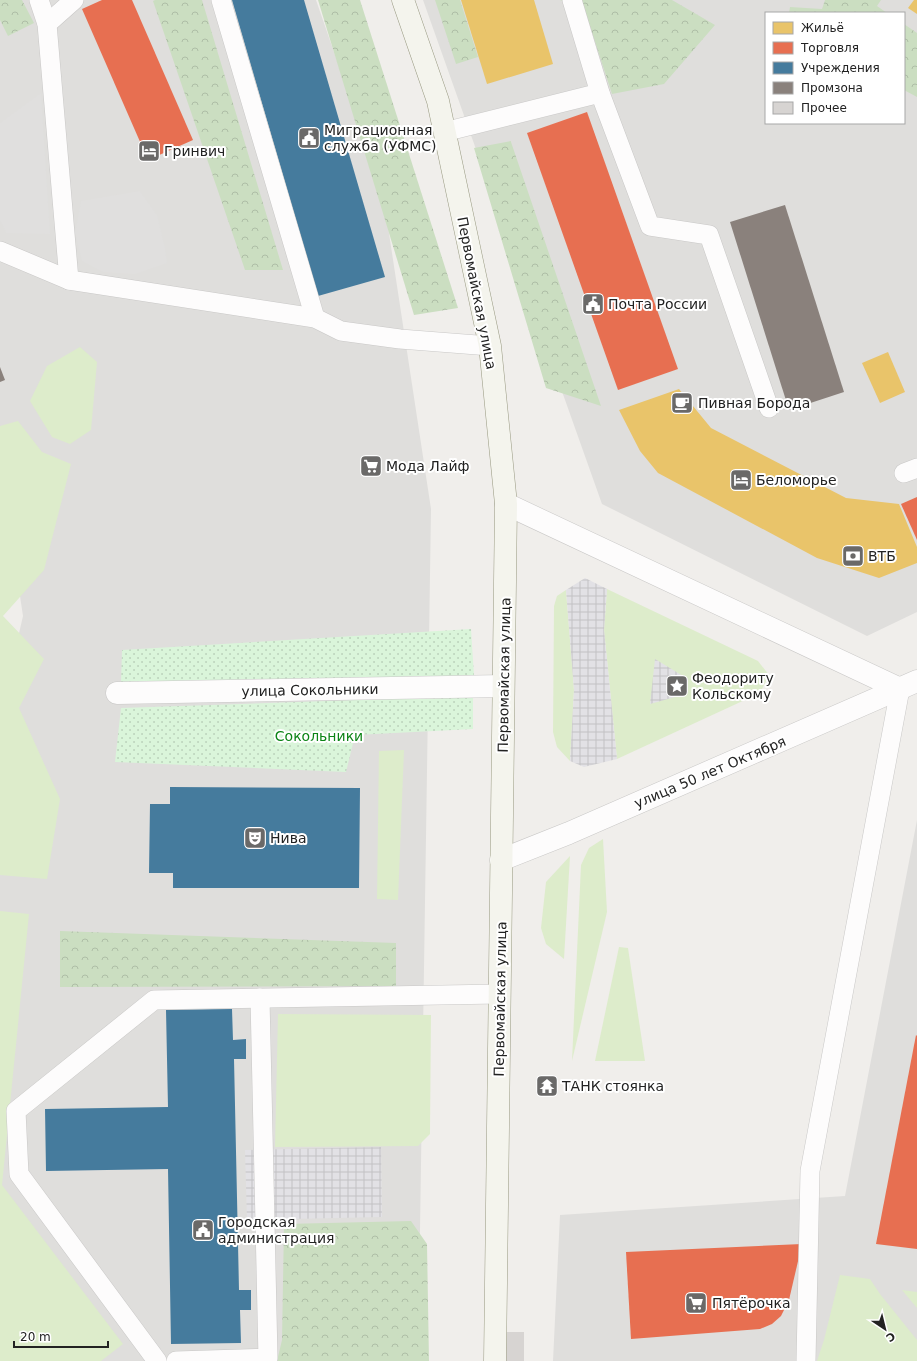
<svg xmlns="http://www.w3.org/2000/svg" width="917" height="1361" viewBox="0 0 917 1361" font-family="'DejaVu Sans',sans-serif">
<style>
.residential{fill:#dfdedc;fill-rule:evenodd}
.grass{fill:#ddeccb}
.forest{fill:url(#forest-crowns)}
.park{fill:url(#park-dots)}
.parking{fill:#e0dfde}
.plaza{fill:url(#plaza-grid)}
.homes{fill:#e9c46a}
.shops{fill:#e76f51}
.public{fill:#457b9d}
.industry{fill:#8a817c}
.building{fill:#d7d4d2}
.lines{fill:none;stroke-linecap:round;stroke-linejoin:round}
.service-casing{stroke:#c9c8c7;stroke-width:20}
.pedestrian-casing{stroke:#c9c8c7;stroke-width:23}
.minor-casing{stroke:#c9c8c7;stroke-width:23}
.tertiary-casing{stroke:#c9c8c7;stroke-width:23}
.secondary-casing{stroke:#999a82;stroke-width:23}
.service{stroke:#fdfcfc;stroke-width:19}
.pedestrian{stroke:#fdfcfc;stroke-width:22}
.minor{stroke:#fdfcfc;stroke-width:22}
.tertiary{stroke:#fdfcfc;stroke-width:22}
.secondary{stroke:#f4f4ed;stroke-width:22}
.labels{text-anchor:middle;stroke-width:4;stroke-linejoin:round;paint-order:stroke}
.poi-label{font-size:14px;fill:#222;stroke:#fff;text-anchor:start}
.street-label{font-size:14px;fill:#222;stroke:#fff}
.park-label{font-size:14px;fill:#0c8416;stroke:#fff}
</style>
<defs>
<pattern id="forest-crowns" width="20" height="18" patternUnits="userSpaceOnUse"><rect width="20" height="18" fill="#cbdec1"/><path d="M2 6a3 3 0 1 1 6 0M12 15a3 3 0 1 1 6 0" fill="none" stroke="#aebea6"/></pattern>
<pattern id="park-dots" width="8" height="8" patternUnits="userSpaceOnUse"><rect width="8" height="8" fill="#daf5da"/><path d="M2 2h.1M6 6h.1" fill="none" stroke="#bbd2bb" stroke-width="1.8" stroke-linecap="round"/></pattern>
<pattern id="plaza-grid" width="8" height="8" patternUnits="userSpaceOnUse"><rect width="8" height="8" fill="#e2e1e5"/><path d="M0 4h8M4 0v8" fill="none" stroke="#c2c1c4"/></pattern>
</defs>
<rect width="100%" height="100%" fill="#f0eeeb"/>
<g class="residential">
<path d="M0,0H316L383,194L431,509L418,1361H0V716L23,616L0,463Z"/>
<path d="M423,0H917V612L867,636L602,504ZM766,13H904V123H766Z"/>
<path d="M917,820V1361H553L560,1215L845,1196Z"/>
</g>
<g class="grass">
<path d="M80,347L97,362L91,430L70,444L52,437L30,401L47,366Z"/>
<path d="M18,421L42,452L71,464L44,570L3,616L44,659L19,708L60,799L47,879L0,875V426Z"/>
<path d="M607,589L758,661L769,675L760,693L617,759L604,630Z"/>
<path d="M566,590L574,690L570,761L557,747L553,732L554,606L557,596Z"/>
<path d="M404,750L398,900L377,899L379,751Z"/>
<path d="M603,839L607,912L572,1061L581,865L589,848Z"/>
<path d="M570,856L564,959L546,944L541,928L546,882Z"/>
<path d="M0,911L29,914L2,1185L123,1344L101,1361H0Z"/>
<path d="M619,947L628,948L645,1061H595Z"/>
<path d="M278,1014L431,1015L430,1134L418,1146L275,1147Z"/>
<path d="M840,1275L870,1279L880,1294L917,1340V1361H817L824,1340Z"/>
<path d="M902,1290L917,1292V1308Z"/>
</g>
<g class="forest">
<path d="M0,0H22L34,23L8,36L0,20Z"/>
<path d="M155,0H202L283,270H245L153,1Z"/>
<path d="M318,0H360L458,308L414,315Z"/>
<path d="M435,0H460L478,57L456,64Z"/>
<path d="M560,0H672L715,25L664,84L612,94L584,8Z"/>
<path d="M825,0H881L877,6L887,13H789L790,7L822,9Z"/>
<path d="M904,24L917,33V97L904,90Z"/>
<path d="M511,141V142L601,406L546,388L474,148Z"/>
<path d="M60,931L396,943V986L60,987Z"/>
<path d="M411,1221L427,1244L429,1361H277L282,1340L284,1224Z"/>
</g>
<g class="park">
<path d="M471,629L474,676L121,683L122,650Z"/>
<path d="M473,696V729L355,735L346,772L115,762L121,708Z"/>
</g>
<g class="parking">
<path d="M41,93L50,234L6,233L0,220V123Z"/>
<path d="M140,191L157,215L165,248L167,263L135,274L103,272L82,261L75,233L81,201Z"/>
</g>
<g class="plaza">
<path d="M585,578L607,589L604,630L617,759L584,767L570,761L574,690L566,590Z"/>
<path d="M655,659L688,679L686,694L650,704Z"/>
<path d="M381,1147L382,1217L247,1220L245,1150Z"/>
</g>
<g class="homes">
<path d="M461,0H534L553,64L487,84Z"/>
<path d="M914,0H917V14L908,8Z"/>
<path d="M888,352L905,392L880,403L862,363Z"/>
<path d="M679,389L711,428L846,498L899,504L917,547V563L879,578L817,558L658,473L640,451L619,410Z"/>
</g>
<g class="shops">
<path d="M102,0H132L193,140L148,160L82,9Z"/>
<path d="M587,112L678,369L618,390L527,133Z"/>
<path d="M917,497V540L901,504Z"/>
<path d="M916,1035L917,1036V1249L876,1244Z"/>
<path d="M802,1244L789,1300L781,1316L772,1324L760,1329L631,1339L626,1252Z"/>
</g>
<g class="public">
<path d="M232,0H304L385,277L318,296Z"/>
<path d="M170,787L360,788L359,888H173V873H149L150,804H170Z"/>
<path d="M232,1009L233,1040L246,1039V1059H234L239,1290H251V1310H240L241,1343L171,1344L168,1169L46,1171L45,1109L168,1107L166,1010Z"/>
</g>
<g class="industry">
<path d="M785,205L844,392L789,410L730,222Z"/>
<path d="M0,367L5,380L0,382Z"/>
</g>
<rect class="building" x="503" y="1332" width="21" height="29"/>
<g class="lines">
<g class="service-casing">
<g id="service">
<path d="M39,0L47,24L69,280"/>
<path d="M221,0L315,318"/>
<path d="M47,24L74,0"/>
<path d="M600,93L650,226L709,235L769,408"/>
<path d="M444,132L600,93L572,0"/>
<path d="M0,251L69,280L315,318L341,331L400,339L490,346"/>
<path d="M904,473L917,468"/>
<path d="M157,1361L19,1174L16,1111L154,1000L499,994"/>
<path d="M176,1361L268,1358L260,998"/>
<path d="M806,1361L810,1171L900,689"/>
</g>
</g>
<g class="pedestrian-casing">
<path id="pedestrian" d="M117,693L503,686"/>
</g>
<g class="minor-casing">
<path id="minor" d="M506,504L900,689"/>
</g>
<g class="tertiary-casing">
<path id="tertiary" d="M501,860L569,833L917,681"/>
</g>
<g class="secondary-casing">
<path id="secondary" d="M403,0L438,101L490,346L506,504L495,1361"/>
</g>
<use href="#service" class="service"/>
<use href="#pedestrian" class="pedestrian"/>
<use href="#minor" class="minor"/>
<use href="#tertiary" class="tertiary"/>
<use href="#secondary" class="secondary"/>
</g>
<defs>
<g id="civic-square" transform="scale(1.15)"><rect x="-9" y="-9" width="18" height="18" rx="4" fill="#6a6968" stroke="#fff"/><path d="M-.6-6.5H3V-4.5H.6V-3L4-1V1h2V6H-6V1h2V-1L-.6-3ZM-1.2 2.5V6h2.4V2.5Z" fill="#fff"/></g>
<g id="hotel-square" transform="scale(1.15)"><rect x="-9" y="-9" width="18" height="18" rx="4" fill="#6a6968" stroke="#fff"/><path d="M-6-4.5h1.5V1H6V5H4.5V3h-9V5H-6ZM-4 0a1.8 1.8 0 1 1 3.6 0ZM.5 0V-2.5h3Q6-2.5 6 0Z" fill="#fff"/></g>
<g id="cafe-square" transform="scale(1.15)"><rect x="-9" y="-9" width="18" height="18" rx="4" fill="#6a6968" stroke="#fff"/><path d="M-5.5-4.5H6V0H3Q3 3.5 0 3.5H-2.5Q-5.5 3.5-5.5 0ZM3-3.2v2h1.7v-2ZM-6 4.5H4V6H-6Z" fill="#fff"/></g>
<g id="supermarket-square" transform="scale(1.15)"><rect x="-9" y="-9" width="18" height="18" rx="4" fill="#6a6968" stroke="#fff"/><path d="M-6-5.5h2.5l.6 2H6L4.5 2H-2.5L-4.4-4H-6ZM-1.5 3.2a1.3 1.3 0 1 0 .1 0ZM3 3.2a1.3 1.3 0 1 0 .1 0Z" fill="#fff"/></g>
<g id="bank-square" transform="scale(1.15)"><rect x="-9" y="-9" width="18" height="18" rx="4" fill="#6a6968" stroke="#fff"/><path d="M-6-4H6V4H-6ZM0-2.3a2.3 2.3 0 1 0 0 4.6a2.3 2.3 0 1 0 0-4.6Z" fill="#fff"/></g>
<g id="sight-square" transform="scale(1.15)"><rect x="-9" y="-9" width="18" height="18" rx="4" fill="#6a6968" stroke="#fff"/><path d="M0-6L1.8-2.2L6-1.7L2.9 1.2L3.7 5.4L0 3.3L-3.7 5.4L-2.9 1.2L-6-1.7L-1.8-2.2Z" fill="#fff"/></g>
<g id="theatre-square" transform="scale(1.15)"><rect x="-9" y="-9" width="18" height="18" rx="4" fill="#6a6968" stroke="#fff"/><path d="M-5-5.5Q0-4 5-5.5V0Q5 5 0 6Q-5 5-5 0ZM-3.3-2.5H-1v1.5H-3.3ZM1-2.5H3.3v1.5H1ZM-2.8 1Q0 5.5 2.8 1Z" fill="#fff"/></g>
<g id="temple-square" transform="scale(1.15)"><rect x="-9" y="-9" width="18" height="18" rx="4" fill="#6a6968" stroke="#fff"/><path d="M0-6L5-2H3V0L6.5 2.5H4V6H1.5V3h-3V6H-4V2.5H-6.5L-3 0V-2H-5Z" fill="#fff"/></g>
</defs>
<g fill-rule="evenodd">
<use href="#civic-square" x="309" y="138"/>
<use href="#hotel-square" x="149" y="151"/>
<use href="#civic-square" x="593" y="304"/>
<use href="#cafe-square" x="682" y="403"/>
<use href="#supermarket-square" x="371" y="466"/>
<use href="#hotel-square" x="741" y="480"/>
<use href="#bank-square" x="853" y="556"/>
<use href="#sight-square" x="677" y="686"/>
<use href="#theatre-square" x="255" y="838"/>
<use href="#temple-square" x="547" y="1086"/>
<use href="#civic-square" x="203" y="1230"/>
<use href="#supermarket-square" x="696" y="1303"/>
</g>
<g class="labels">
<g class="poi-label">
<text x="324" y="135">Миграционная<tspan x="324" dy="16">служба (УФМС)</tspan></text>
<text x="164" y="156">Гринвич</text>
<text x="608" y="309">Почта России</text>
<text x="698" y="408">Пивная Борода</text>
<text x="386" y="471">Мода Лайф</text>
<text x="756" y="485">Беломорье</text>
<text x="868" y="561">ВТБ</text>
<text x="692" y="683">Феодориту<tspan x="692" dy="16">Кольскому</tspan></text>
<text x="270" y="843">Нива</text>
<text x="562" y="1091">ТАНК стоянка</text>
<text x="218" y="1227">Городская<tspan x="218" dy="16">администрация</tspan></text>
<text x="712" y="1308">Пятёрочка</text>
</g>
<g class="street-label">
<text transform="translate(477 293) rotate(79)" y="5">Первомайская улица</text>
<text transform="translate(504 675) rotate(-89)" y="5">Первомайская улица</text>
<text transform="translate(310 690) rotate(-1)" y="5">улица Сокольники</text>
<text transform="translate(710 772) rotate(-23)" y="5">улица 50 лет Октября</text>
<text transform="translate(500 999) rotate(-89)" y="5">Первомайская улица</text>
</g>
<g class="park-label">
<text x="319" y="741">Сокольники</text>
</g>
</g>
<rect x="765" y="12" width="140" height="112" fill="#ffffff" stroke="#a7a7a7"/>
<rect x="773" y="22" width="20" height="12" fill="#e9c46a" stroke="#a7a7a7"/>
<text x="801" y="32" font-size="12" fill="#222222">Жильё</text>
<rect x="773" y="42" width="20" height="12" fill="#e76f51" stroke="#a7a7a7"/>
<text x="801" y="52" font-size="12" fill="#222222">Торговля</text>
<rect x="773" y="62" width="20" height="12" fill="#457b9d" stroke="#a7a7a7"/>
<text x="801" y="72" font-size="12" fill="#222222">Учреждения</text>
<rect x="773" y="82" width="20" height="12" fill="#8a817c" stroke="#a7a7a7"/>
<text x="801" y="92" font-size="12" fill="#222222">Промзона</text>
<rect x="773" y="102" width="20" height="12" fill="#d7d4d2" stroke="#a7a7a7"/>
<text x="801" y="112" font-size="12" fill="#222222">Прочее</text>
<g transform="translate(885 1329) rotate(145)" stroke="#ffffff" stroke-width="3" paint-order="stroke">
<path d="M0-3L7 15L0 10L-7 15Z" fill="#222222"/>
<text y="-6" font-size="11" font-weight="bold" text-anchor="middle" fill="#222222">С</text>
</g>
<path d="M14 1341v6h94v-6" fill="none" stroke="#222222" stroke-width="2"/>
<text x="20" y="1341" font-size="12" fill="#222222" stroke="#ffffff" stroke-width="3" paint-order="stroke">20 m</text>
</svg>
